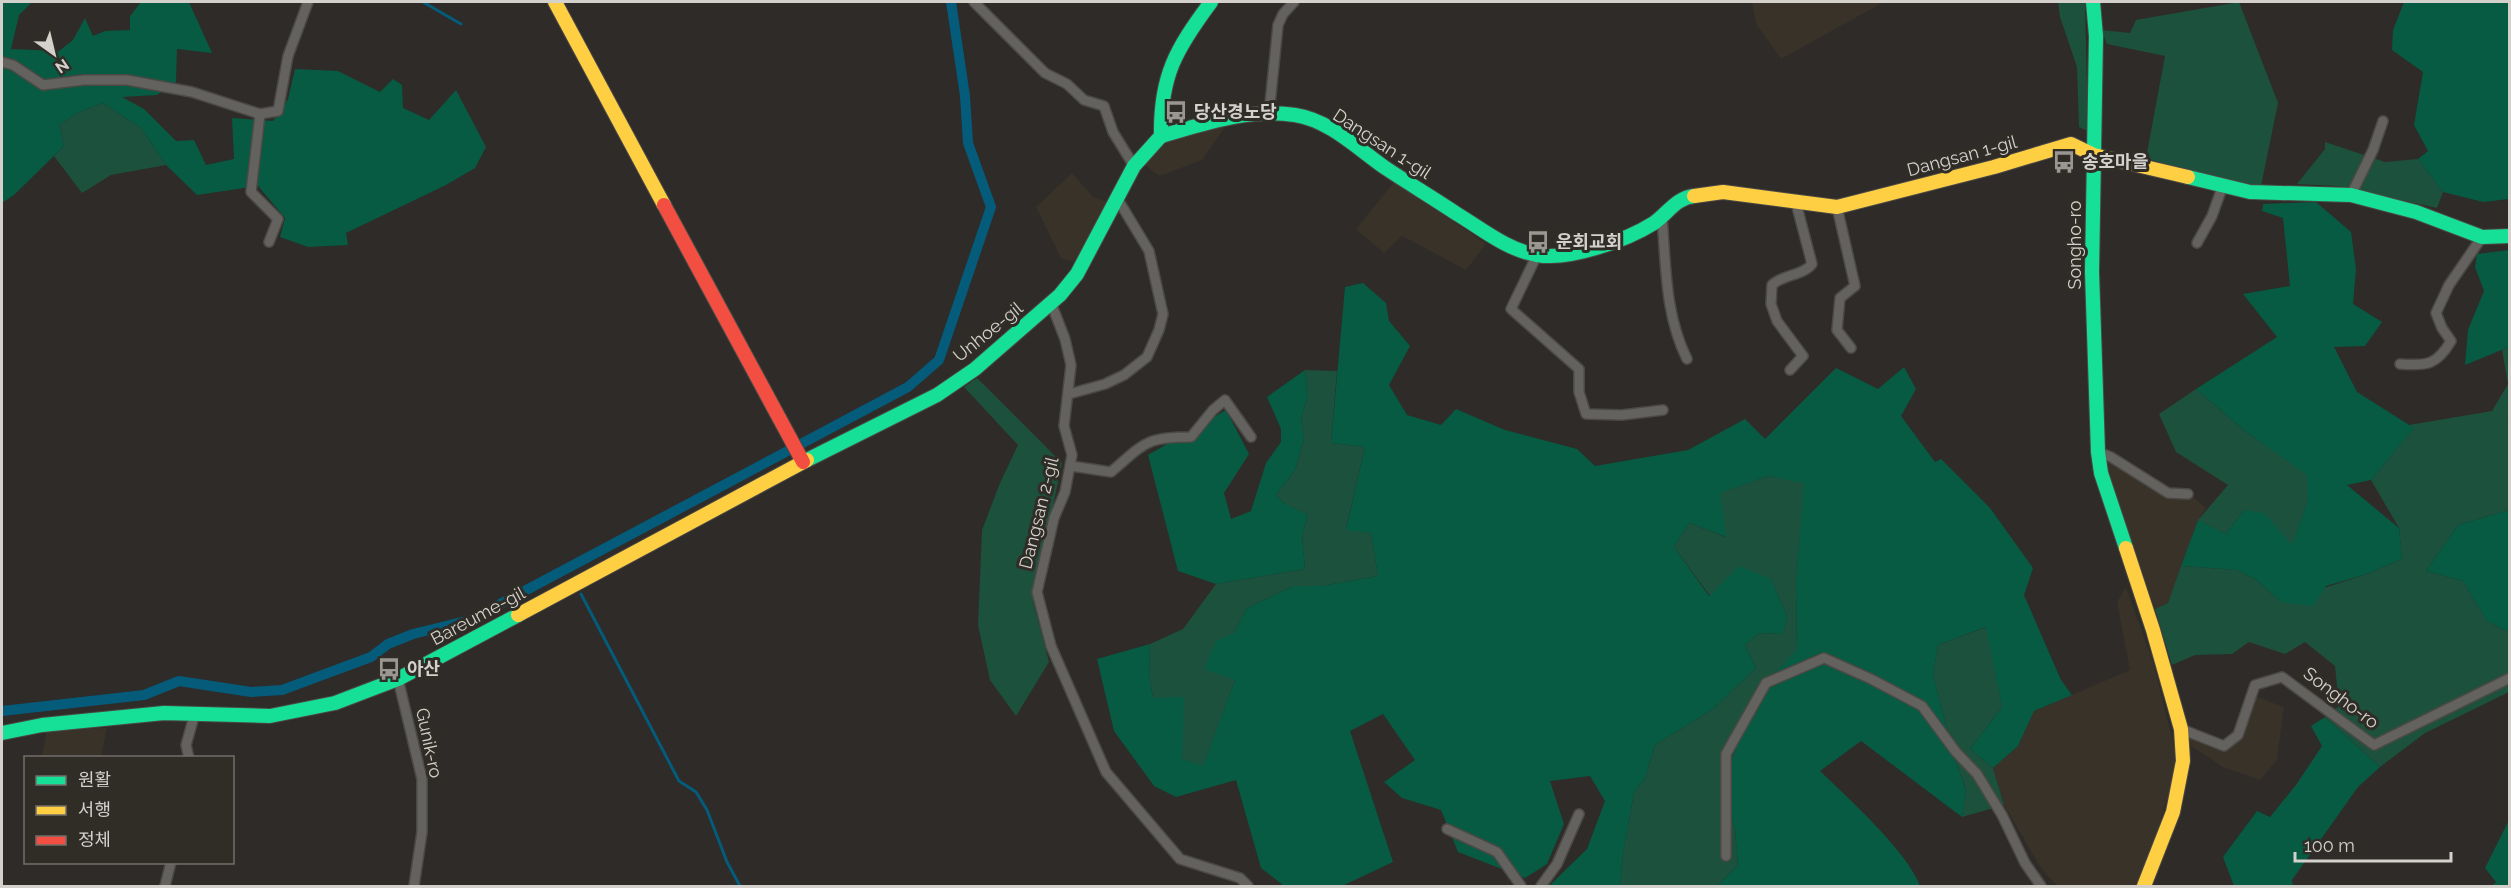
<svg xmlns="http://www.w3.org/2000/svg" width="2511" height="888" viewBox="0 0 2511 888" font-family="Raleway,'Noto Sans KR',sans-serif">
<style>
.built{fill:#383228}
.green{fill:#1c513d}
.forest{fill:#065b42}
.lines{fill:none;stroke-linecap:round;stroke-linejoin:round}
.stream{stroke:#045b7a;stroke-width:3}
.canal{stroke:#045b7a;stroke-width:10}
.street-casing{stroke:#4b4946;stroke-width:12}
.fast-casing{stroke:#4b4946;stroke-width:16}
.slow-casing{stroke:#4b4946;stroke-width:16}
.jam-casing{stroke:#4b4946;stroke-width:16}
.street{stroke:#64625f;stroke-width:9}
.fast{stroke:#16e098;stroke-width:14}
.slow{stroke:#ffcf43;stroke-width:14}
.jam{stroke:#f24e42;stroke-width:14}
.labels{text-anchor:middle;stroke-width:6;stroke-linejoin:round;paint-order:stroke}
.poi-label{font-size:18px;font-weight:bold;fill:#d4d1cd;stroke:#302c26;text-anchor:start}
.street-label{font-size:18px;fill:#d4d1cd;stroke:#302c26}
</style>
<rect width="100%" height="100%" fill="#2e2b28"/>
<g class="built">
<path d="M1752,2H1884L1781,59L1756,24Z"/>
<path d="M1227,124L1202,160L1160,176L1143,164L1164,143L1194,129Z"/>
<path d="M1072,173L1093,197L1107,202L1088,240L1073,262L1061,258L1036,207Z"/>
<path d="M1395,181L1486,244L1466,270L1402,236L1384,253L1356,229Z"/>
<path d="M2110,461L2133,465L2165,497H2193L2206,508L2198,520L2168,603L2155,609L2105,463Z"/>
<path d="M2126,587L2153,662L2178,762L2158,830L2138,886H2057L2041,868L2004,805L1993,768L2018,746L2034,711L2130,670L2117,602Z"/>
<path d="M2247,693L2284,707L2277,760L2260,780L2223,767L2187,743L2185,724L2234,746Z"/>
<path d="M107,728L101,757L42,756L47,729Z"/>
</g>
<g class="green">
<path d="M2058,2H2085L2088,131L2079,127L2077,67L2060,17Z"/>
<path d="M2239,2L2278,103L2261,186L2238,187L2146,158L2165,56L2107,44L2101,30L2130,33L2136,20Z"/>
<path d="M103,103L141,128L166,165L111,175L82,193L54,156L64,146L59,125L79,112Z"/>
<path d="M2325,142L2385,162L2418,159L2443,192L2437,208L2337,186L2297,184L2325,149Z"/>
<path d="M2509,347L2510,419L2507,422L2510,423L2509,510L2458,525L2426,571L2463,581L2487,621L2509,632V692L2425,733L2380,767L2325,717L2339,706L2335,666L2305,642L2285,654L2249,642L2232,654L2195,655L2172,665L2155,609L2168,603L2181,566L2237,570L2258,581L2281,602L2364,575L2402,559L2399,528L2371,480L2413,429L2409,425L2492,411L2508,384L2502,350Z"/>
<path d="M1305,370L1337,371L1331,443L1365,447L1346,529L1371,533L1378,576L1321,586H1293L1247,608L1234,633L1216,642L1235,680L1203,767L1182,759L1153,698L1149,675L1150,644L1183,629L1216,584L1305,569L1302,535L1308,515L1284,503L1276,495L1295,470L1304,439L1301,418L1308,395Z"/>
<path d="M977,378L1062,463L1033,601L1049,662L1016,716L990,680L978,625L982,530L1000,483L1018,445L964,387Z"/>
<path d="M2196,389L2245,431L2308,475V500L2292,546L2244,510L2226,534L2198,520L2228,485L2176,452L2159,414Z"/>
<path d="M1768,476L1805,482L1796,582L1797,651L1752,697L1723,790L1735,829L1738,865L1717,886H1620L1623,853L1634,793L1645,778L1655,745L1713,709L1756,668L1745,645L1759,633L1783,634L1787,616L1771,579L1710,596L1674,547L1689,523L1725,537L1719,493Z"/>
<path d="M1987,627L2002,707L1970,749L1993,768L2004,805L1962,817L1966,789L1955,760L1933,675L1938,645Z"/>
</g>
<g class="forest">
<path d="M2,2H32L19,15L11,49L59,51L73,40L85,18L93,36L105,31L130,30V16L141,2H189L212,53L177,49L176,82L157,95L122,97L144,109L176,141L194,140L206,165L234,159L232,118L273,121L288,99L295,69L338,71L380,92L393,79L402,85L403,108L429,120L456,90L486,147L475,168L446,185L346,233L348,245L308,247L280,237L285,218L258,186L197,195L166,165L141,128L103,103L79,112L59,125L64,146L14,195L2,203Z"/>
<path d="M2404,2H2509V199L2483,202L2443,192L2418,159L2428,151L2414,125L2423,72L2392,50L2393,30Z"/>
<path d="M2316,202L2351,232L2356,269L2353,304L2382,322L2365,346L2334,347L2357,392L2414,428L2371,480L2347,485L2399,528L2402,559L2364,575L2326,586L2313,606L2281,602L2258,581L2237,570L2181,566L2198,520L2226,534L2244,510L2264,513L2292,545L2308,500L2307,475L2245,431L2196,389L2277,337L2243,294L2290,286L2283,218L2262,211L2263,204Z"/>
<path d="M2509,250V347L2465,365L2468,330L2484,291L2475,267L2477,254Z"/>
<path d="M1363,283L1386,303L1389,321L1410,346L1389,385L1407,415L1441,425L1456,409L1505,430L1577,449L1595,466L1688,450L1745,419L1765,439L1836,368L1878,389L1904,367L1916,389L1901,416L1935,462L1941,459L1990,508L2033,568L2024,595L2061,680L2072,695L2034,711L2018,746L1993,768L1970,749L2002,707L1986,627L1938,645L1933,675L1955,760L1966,790L1962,817L1861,741L1820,771C1848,798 1908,852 1920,886H1717L1738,865L1735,829L1723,790L1752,697L1797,650L1796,582L1804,483L1768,476L1720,493L1726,537L1689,523L1674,547L1709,596L1739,566L1771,579L1787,616L1783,634L1759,633L1745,645L1756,668L1713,709L1655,745L1645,778L1634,793L1623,853L1620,886H1549L1587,849L1605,801L1590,776L1550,781L1564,824L1547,864L1525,878L1458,852L1441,810L1402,798L1384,782L1415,760L1383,714L1350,731L1393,862L1342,886H1284L1261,868L1236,780L1176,797L1154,786L1114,731L1097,659L1150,644L1149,675L1153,698L1184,697L1182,759L1203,766L1235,680L1204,669L1216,641L1234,633L1247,608L1293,586H1321L1378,576L1371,533L1346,530L1365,447L1331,443L1345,287Z"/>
<path d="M1305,370L1308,395L1301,418L1304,439L1295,470L1276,495L1284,503L1308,515L1302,535L1305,569L1216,584L1178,571L1148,455L1226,410L1249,454L1224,493L1231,519L1251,511L1266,463L1281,442V429L1267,397Z"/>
<path d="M2509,510H2510L2509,632L2487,621L2463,581L2426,571L2458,525Z"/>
<path d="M2325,717L2380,767L2358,787L2292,880L2293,886H2234L2223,857L2257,811L2270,817L2296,785L2322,746L2311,726Z"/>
<path d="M2509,820V886H2492L2496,882L2485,868Z"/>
</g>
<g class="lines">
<g class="stream">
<path d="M423,2L461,24"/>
<path d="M581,594L679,781L696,792L707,810L727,862L740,886"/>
</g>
<path class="canal" d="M2,711L144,695L179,681L251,692L282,690L371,657L388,644L413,634L470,620L908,387L939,360L991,207L968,143L965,96L951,2"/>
<g class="street-casing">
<g id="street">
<path d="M974,2L1045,73L1067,84L1084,100L1104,106L1113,132L1134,166"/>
<path d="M2,62L13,65L43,85L84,80H127L192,92L260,114L278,111L288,56L308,2"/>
<path d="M260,114L251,192L278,219L269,242"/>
<path d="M1269,114L1278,25L1283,14L1294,2"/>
<path d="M2351,195L2373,150L2383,121"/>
<path d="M1837,207L1855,286L1840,298L1837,330L1851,348"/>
<path d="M1662,217C1666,266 1665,315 1687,359"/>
<path d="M2197,243L2212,216L2223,185"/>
<path d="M1537,255L1511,309L1579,369V392L1586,414L1622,415L1663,410"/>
<path d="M1051,303L1065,339L1071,365L1064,426L1072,455L1065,492L1054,518L1037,592L1051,646L1106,772L1180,859L1240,878L1248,886"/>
<path d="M2400,364C2427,366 2437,365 2451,341L2442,328L2436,313L2449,285L2482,237"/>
<path d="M1790,370L1803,356L1777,321L1771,304L1772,285C1783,274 1803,276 1812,264L1796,203"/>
<path d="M1069,394L1105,384L1124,375L1147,357L1159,330L1163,314L1149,251L1117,198"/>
<path d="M2098,452L2111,457L2168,493L2188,494"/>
<path d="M1071,466L1111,472C1145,443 1145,437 1191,437L1213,410L1225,400L1251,437"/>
<path d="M398,679L422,779V832L414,886"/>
<path d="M2181,729L2224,746L2238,735L2255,685L2282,677L2374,745L2510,678"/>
<path d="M189,758L186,745L195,713"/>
<path d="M1447,829L1497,852L1521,886"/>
<path d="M1726,856V754L1766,683L1824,658L1871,679L1922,706L1956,752L1977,774L2002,815L2025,863L2041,886"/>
<path d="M165,886L171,862"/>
<path d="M1541,886L1557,864L1579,814"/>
</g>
</g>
<g class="fast-casing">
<g id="fast">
<path d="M2093,2L2096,36L2092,272L2098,452L2101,473L2126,548"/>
<path d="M1161,136C1204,124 1249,108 1295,115C1329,120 1357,148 1384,167C1408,183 1433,198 1457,214C1482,229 1507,250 1537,255C1569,261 1627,240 1654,223C1668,213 1676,198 1694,196"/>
<path d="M2188,177L2250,192L2351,195L2416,212L2482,237L2510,236"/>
<path d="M807,460L937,395L975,369L1060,295L1077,274L1134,166L1161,136C1160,76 1176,49 1211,2"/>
<path d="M2,733L42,725L164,713L270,716L335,703L398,679L518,615"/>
</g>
</g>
<g class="slow-casing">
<g id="slow">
<path d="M555,2L664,205"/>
<path d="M1694,196L1723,192L1837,207L1994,167L2071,144L2094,155L2188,177"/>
<path d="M2126,548L2153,630L2181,729L2183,761L2173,812L2144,886"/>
<path d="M518,615L807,460"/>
</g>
</g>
<g class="jam-casing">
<path id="jam" d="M664,205L803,462"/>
</g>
<use href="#street" class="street"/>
<use href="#fast" class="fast"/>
<use href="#slow" class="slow"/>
<use href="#jam" class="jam"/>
</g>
<defs>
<g id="bus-bare" transform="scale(1.8)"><path d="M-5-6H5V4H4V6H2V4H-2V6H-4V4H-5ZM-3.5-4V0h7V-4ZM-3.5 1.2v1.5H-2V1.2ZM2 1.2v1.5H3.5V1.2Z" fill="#9a9793" stroke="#302c26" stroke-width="2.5" paint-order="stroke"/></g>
</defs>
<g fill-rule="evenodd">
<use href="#bus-bare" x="1176" y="112"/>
<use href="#bus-bare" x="2064" y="162"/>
<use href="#bus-bare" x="1538" y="242"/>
<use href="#bus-bare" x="389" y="669"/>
</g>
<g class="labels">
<g class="poi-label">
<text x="1194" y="118">당산경노당</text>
<text x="2082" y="168">송호마을</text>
<text x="1556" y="248">운회교회</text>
<text x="407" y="675">아산</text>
</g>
<g class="street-label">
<text transform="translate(1382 144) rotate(33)" y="6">Dangsan 1-gil</text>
<text transform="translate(1962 156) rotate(-15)" y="6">Dangsan 1-gil</text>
<text transform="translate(2075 245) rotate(-90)" y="6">Songho-ro</text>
<text transform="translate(988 332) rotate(-39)" y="6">Unhoe-gil</text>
<text transform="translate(1039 513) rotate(-76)" y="6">Dangsan 2-gil</text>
<text transform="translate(478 616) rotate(-28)" y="6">Bareume-gil</text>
<text transform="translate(2341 698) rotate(37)" y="6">Songho-ro</text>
<text transform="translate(429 743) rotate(78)" y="6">Gunik-ro</text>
</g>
</g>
<rect width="2511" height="888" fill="none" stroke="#d4d1cd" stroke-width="6"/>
<rect x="24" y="756" width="210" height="108" fill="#302c26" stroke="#726e69" stroke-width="1.5"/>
<rect x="36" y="776" width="30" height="9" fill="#16e098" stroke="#726e69" stroke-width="1.5"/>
<text x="78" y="786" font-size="18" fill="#d4d1cd">원활</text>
<rect x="36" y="806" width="30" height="9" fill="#ffcf43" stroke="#726e69" stroke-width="1.5"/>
<text x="78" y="816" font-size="18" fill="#d4d1cd">서행</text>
<rect x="36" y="836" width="30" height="9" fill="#f24e42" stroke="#726e69" stroke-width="1.5"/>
<text x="78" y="846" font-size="18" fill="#d4d1cd">정체</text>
<g transform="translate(54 54) rotate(146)" stroke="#302c26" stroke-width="4.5" paint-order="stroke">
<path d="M0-4.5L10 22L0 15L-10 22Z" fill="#d4d1cd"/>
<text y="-9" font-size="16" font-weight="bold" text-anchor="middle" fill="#d4d1cd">N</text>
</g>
<path d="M2295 852v9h156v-9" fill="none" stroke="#d4d1cd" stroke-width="3"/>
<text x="2304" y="852" font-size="18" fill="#d4d1cd" stroke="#302c26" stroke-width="4.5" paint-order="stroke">100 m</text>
</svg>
